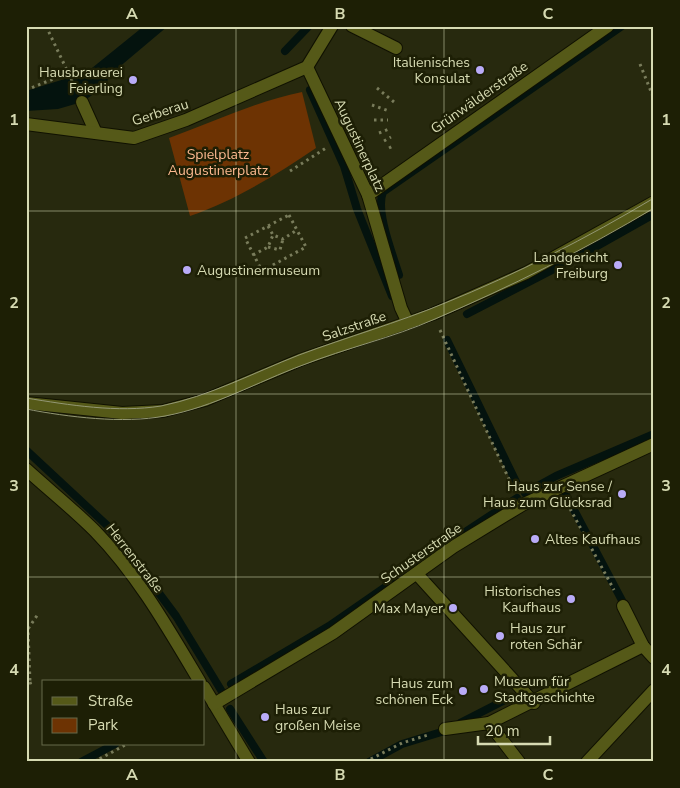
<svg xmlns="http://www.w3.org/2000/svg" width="680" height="788" viewBox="0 0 680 788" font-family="'Nunito Sans',sans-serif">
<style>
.green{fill:#6d3303}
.water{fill:#04130e}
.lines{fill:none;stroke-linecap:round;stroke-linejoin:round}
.stream{stroke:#04130e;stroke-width:8}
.minor-casing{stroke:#101100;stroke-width:14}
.path{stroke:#797c5b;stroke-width:3;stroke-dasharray:2.5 4;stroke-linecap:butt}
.minor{stroke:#555918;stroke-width:12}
.tram{stroke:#939774;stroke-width:1}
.grid{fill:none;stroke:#d6dab2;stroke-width:1;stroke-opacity:0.55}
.poi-dot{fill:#b9abf7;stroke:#1d1f05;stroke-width:2}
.labels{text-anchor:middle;stroke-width:5;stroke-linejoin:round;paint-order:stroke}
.poi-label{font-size:14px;fill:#d6dab2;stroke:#1d1f05;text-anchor:end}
.street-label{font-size:14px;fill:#d6dab2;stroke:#1d1f05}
.park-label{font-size:14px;fill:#fbb88f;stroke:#1d1f05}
.neatline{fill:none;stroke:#d6dab2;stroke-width:2}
.grid-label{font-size:16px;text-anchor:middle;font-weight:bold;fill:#d6dab2}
</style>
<rect width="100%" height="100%" fill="#27290e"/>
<path class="green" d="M302,92L316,148C276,175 236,200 190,216L169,138C213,122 257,101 302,92Z"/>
<path class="water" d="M144,26H168L111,74L104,87L82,102L58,109L26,111V91L87,72Z"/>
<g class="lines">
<g class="stream">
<path d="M285,51L309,26"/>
<path d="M310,90L344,166L357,209L392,296"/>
<path d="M399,275C393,255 375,211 383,192L622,26"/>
<path d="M467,314L583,254L654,214"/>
<path d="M447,340L519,488"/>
<path d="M26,450L111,529L176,616L221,690"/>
<path d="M525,493L556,476L654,434"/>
<path d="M565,493L626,608"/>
<path d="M459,536L517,498"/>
<path d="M231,684L329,626L443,547"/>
<path d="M230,709L264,762"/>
<path d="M460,723L505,700"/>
<path d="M81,762L115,744"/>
<path d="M369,762L402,744L448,730"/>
</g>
<g class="minor-casing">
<g id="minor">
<path d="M352,26L396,48"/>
<path d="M307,67L368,195L401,308L408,323"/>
<path d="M82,102L96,133"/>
<path d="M26,124L134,138L186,120L307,67L332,26"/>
<path d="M368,195L608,26"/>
<path d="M26,403L122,413L163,411L205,400L300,360L433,314L526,273L654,202"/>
<path d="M26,469C49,490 73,509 95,531C138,575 169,630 200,682"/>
<path d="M417,574L534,703"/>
<path d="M623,606L643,646L654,658"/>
<path d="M204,687L249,762"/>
<path d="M214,704L333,633L453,547L522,505L654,444"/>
<path d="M489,723L643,646"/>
<path d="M445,729L489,723L519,762"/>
<path d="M587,762L654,690"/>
</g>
</g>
<g class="path">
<path d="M46,26L74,85"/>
<path d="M640,64L654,99"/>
<path d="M377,88L394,102"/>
<path d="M26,90L68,73"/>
<path d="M372,105L389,111"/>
<path d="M374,120H388"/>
<path d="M379,133L389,129"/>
<path d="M384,141L391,137"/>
<path d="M389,148L393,146"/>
<path d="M290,171L326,148"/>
<path d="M289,215L306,247L262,271L245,238Z"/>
<path d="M268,226L273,235L283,239L297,230"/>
<path d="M268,247L280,250L283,239"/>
<path d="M253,255L268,247L273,235"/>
<path d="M440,330L514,490"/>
<path d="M567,503L614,590"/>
<path d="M30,682L32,688"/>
<path d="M26,685L30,682L28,629L38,614"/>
<path d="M94,762L127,744"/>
<path d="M365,762L402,743L428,735"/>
</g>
<use href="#minor" class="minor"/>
<g class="tram">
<path d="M26,398C69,405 118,413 161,406C210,396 253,373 299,355C347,337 397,323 445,303C517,274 587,238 654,198"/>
<path d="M26,409C68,417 123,424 165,416C214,407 257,382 303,365C346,348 392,338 435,319C510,287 584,250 654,208"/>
</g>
</g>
<path class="grid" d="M236,26V762M444,26V762M26,211H654M26,394H654M26,577H654"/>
<g class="poi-dot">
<circle cx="480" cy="70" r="5"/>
<circle cx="133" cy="80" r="5"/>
<circle cx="618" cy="265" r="5"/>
<circle cx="187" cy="270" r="5"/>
<circle cx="622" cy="494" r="5"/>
<circle cx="535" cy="539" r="5"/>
<circle cx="571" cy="599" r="5"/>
<circle cx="453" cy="608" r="5"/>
<circle cx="500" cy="636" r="5"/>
<circle cx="484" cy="689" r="5"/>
<circle cx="463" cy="691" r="5"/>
<circle cx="265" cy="717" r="5"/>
</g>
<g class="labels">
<g class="poi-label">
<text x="470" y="67">Italienisches<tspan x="470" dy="16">Konsulat</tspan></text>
<text x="123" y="77">Hausbrauerei<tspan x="123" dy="16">Feierling</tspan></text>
<text x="608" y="262">Landgericht<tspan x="608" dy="16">Freiburg</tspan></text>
<text x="197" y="275" text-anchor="start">Augustinermuseum</text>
<text x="612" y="491">Haus zur Sense /<tspan x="612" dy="16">Haus zum Glücksrad</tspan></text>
<text x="545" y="544" text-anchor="start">Altes Kaufhaus</text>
<text x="561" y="596">Historisches<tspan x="561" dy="16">Kaufhaus</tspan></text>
<text x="443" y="613">Max Mayer</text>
<text x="510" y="633" text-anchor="start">Haus zur<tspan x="510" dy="16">roten Schär</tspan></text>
<text x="494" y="686" text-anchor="start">Museum für<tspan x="494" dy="16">Stadtgeschichte</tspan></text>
<text x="453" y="688">Haus zum<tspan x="453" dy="16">schönen Eck</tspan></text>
<text x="275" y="714" text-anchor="start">Haus zur<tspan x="275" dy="16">großen Meise</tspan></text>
</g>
<g class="street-label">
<text transform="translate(479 97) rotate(-35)" y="5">Grünwälderstraße</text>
<text transform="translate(160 112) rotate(-18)" y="5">Gerberau</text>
<text transform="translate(360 145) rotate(65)" y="5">Augustinerplatz</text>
<text transform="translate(354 326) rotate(-19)" y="5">Salzstraße</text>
<text transform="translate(421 553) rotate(-35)" y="5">Schusterstraße</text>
<text transform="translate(135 558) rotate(52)" y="5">Herrenstraße</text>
</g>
<g class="park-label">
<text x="218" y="159">Spielplatz<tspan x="218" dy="16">Augustinerplatz</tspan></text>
</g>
</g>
<rect width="680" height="788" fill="none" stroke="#1d1f05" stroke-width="55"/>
<rect x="42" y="680" width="162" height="65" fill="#1d1f05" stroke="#676a4a"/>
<rect x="52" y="697" width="25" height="8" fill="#555918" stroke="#676a4a"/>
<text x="88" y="706" font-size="15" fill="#d6dab2">Straße</text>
<rect x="52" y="718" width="25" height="15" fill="#6d3303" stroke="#676a4a"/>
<text x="88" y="730" font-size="15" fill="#d6dab2">Park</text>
<path d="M478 736v8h72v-8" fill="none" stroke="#d6dab2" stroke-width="2.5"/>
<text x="485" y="736" font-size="15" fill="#d6dab2" stroke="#1d1f05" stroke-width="4" paint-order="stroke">20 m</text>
<rect x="28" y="28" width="624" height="732" class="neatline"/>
<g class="grid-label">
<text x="132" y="19">A</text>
<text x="340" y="19">B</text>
<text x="548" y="19">C</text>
<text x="14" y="125">1</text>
<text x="666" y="125">1</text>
<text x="14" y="308">2</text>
<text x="666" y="308">2</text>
<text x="14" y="491">3</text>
<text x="666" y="491">3</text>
<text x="14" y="675">4</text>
<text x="666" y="675">4</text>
<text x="132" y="780">A</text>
<text x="340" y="780">B</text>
<text x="548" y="780">C</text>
</g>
</svg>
